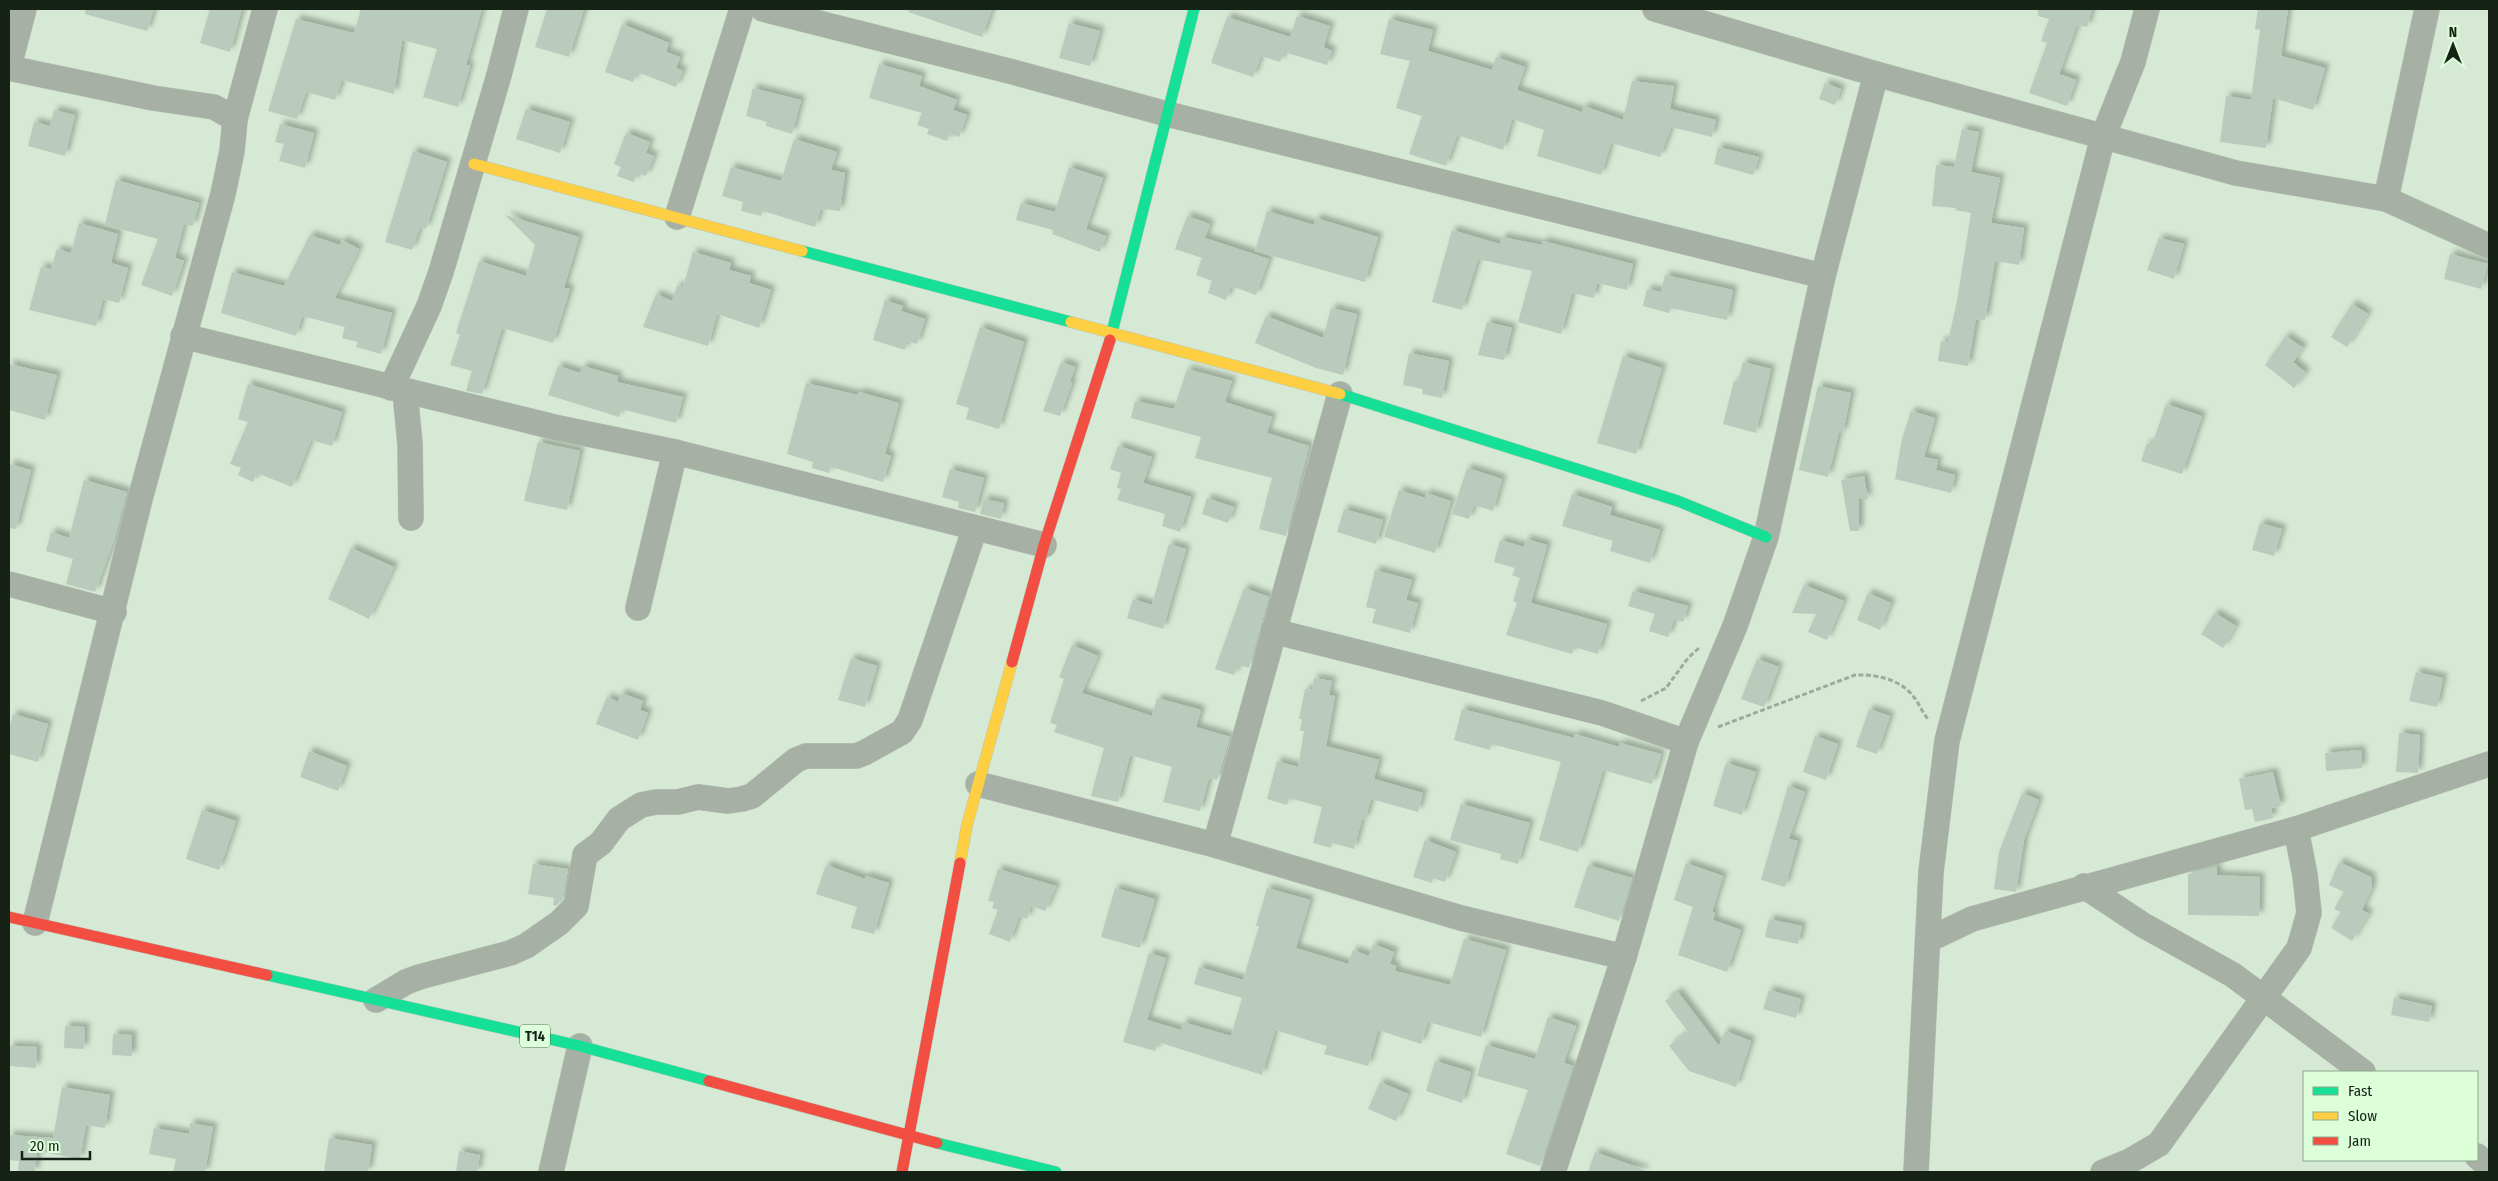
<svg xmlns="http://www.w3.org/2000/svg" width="2498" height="1181" viewBox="0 0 2498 1181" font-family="'Fira Sans Condensed',sans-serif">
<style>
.building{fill:#b9cbbc;filter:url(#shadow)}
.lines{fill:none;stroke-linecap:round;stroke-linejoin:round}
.street-casing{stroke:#b9c7b7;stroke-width:26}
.fast-casing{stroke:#b9c7b7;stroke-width:12}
.slow-casing{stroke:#b9c7b7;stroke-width:12}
.jam-casing{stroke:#b9c7b7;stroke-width:12}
.path{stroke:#a0a99e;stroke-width:3;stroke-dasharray:5 2.5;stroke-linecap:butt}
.street{stroke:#a6b0a5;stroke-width:25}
.fast{stroke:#16e098;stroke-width:11}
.slow{stroke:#ffcf43;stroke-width:11}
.jam{stroke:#f24e42;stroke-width:11}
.labels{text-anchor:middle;stroke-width:5;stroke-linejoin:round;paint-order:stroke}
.shield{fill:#dcffd9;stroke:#516450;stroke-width:1}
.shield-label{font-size:14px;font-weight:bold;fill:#162215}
</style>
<defs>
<filter id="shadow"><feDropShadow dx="4.5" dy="-4.5" stdDeviation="2.5" flood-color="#0004"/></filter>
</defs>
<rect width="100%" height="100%" fill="#d6e9d4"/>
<g class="building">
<path d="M86,9H154L147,31L85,14Z"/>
<path d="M210,9H242L230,52L200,43Z"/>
<path d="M361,9H482L466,65L470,66L458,107L423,97L437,49L402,40L394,94L342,80L335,100L306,92L297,119L268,111L296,19L354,33Z"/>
<path d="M547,9H584L569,57L535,47Z"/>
<path d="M909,9H992L982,37L908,12Z"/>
<path d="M2038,9H2092L2087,27L2077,25L2059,74L2076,80L2067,106L2029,93L2047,43L2041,41L2049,19L2038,16Z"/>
<path d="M2258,9H2288L2281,56L2325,68L2313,110L2273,98L2266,148L2220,142L2226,96L2251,100L2260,30L2255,29Z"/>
<path d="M1297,16L1330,26L1324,45L1325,48L1332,51L1327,65L1284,52L1280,62L1261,56L1253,77L1211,63L1227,17L1290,37Z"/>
<path d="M1389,19L1433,30L1428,51L1492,70L1496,57L1525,67L1517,90L1582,112L1584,106L1623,120L1632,81L1674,86L1670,109L1716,120L1712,137L1671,127L1660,157L1611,143L1601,175L1537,156L1544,130L1512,119L1503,150L1457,135L1446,166L1409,154L1422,116L1396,108L1410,61L1380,54Z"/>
<path d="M1069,23L1100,31L1090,66L1059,58Z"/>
<path d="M622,24L669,43L666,52L680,57L676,68L683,71L676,87L637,72L633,82L605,72Z"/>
<path d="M879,64L922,76L919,86L957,100L953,110L967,115L959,137L950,134L947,141L927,134L929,129L917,125L922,113L869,98Z"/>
<path d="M1825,83L1841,89L1835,105L1819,99Z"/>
<path d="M753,88L801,100L792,134L766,126L767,122L746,116Z"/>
<path d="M526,109L570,122L560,153L516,139Z"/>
<path d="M54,110L75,115L65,156L28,146L34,122L50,126Z"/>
<path d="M280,124L314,133L305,168L279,161L284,144L275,142Z"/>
<path d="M1962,129L1979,132L1971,172L2000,178L1991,223L2024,228L2019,265L1995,261L1985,320L1976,319L1968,366L1938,361L1941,341L1948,342L1957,301L1971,213L1955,210L1956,208L1932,206L1936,165L1954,167Z"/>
<path d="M626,133L650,142L646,153L654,156L646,176L637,173L634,182L617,176L621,167L614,164Z"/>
<path d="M794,139L837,152L831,170L845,173L840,211L821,209L815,227L763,211L761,216L741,211L743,202L722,196L731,167L781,181Z"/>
<path d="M1718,147L1759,157L1753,175L1714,164Z"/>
<path d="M413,151L447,162L426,229L420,227L412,250L385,242Z"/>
<path d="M1069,167L1103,178L1086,229L1106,236L1100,252L1052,234L1053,230L1016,220L1021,203L1055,212Z"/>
<path d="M116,180L199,203L193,226L184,224L175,258L184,261L172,296L141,285L158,239L105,225Z"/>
<path d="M1267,211L1314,225L1316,218L1378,237L1365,282L1255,251Z"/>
<path d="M505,215L579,237L564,288L570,289L553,343L502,328L482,394L466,391L472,371L450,365L460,335L456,333L479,261L526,276L535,245Z"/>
<path d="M1187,216L1210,224L1205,238L1269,259L1256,295L1231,286L1226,300L1208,293L1212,281L1196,275L1202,258L1175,249Z"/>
<path d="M79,223L118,234L111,263L128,268L119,303L103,299L96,326L29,310L41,267L51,269L57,249L71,253Z"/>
<path d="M1452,230L1500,244L1502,237L1542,245L1543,241L1633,264L1627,290L1597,283L1594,298L1572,293L1561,334L1518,322L1532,271L1478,259L1462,310L1432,302Z"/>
<path d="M310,235L340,245L342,240L359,249L335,298L392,313L381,354L356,347L358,342L342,338L345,327L302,316L296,336L221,313L232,272L284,286Z"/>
<path d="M2159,238L2184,244L2174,279L2147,270Z"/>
<path d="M693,252L731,263L729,270L751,276L749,283L771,290L759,328L717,314L708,346L643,327L656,294L672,301L677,286L683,287Z"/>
<path d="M2450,254L2488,264L2481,289L2444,279Z"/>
<path d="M1665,275L1733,290L1727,320L1671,308L1669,313L1643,306L1647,289L1661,292Z"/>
<path d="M885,300L903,306L901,311L925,319L917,344L907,341L905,350L873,340Z"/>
<path d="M2352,304L2368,314L2347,347L2331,337Z"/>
<path d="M1331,308L1357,314L1343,375L1316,368L1255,343L1266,316L1323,338Z"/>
<path d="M1487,322L1512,328L1504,360L1478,355Z"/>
<path d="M980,327L1024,342L999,429L966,419L969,408L956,404Z"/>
<path d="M2286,336L2303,348L2293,362L2306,373L2294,388L2265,365Z"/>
<path d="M1409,353L1449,361L1442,398L1422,394L1423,389L1403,385Z"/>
<path d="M1623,356L1662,368L1636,454L1597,443Z"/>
<path d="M1061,362L1075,367L1070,382L1072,383L1060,416L1043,411Z"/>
<path d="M1743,362L1771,369L1756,433L1723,424L1734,381L1738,382Z"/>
<path d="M9,364L57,375L45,420L9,410Z"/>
<path d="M558,366L580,373L583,366L618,376L617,382L683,397L676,423L621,409L619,417L548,395Z"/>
<path d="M1187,369L1232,381L1225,402L1272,417L1267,433L1309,446L1286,536L1259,529L1272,478L1195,458L1201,437L1131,418L1135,401L1174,409Z"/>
<path d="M806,383L858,395L859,392L899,403L885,454L891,456L883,482L831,467L829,473L812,468L813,462L787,454Z"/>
<path d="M248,384L342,412L332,446L311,440L292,487L257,473L253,482L238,475L241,468L230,464L248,422L238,419Z"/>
<path d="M1818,386L1851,393L1843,433L1839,432L1828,477L1799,470Z"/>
<path d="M2166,404L2202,416L2182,474L2141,461L2147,443L2152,445Z"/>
<path d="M1911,411L1935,418L1924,457L1938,460L1936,470L1955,475L1951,493L1895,479L1902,439Z"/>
<path d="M538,442L580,451L567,510L524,501Z"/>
<path d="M1118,446L1152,457L1143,483L1191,497L1180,532L1162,526L1165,514L1117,500L1121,489L1117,488L1121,473L1110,469Z"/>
<path d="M9,464L31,470L16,529L9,528Z"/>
<path d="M1467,468L1502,479L1493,511L1474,505L1469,519L1452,514Z"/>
<path d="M950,469L984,478L975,512L958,508L959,502L942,497Z"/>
<path d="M1864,476L1868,500L1859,498V531H1850L1841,480Z"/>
<path d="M84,480L127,492L114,540L95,592L66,584L73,559L46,551L51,532L69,538Z"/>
<path d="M1399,490L1425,498L1426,493L1451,501L1435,553L1384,537Z"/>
<path d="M1572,494L1612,507L1610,515L1660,530L1650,563L1610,551L1613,541L1562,526Z"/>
<path d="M1207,498L1234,507L1228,523L1202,514Z"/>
<path d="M984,499L1004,503L1001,519L980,514Z"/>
<path d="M1344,509L1383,520L1376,544L1337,532Z"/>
<path d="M2260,523L2282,529L2274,556L2252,550Z"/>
<path d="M1526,539L1547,545L1531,603L1607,624L1598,654L1574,647L1572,654L1506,635L1517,603L1513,601L1520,578L1512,575L1515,568L1494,562L1500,540L1524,547Z"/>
<path d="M1169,544L1186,549L1163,629L1127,618L1133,599L1152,605Z"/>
<path d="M351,548L394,567L369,619L328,599Z"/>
<path d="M1375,570L1412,580L1406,600L1418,603L1410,633L1372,623L1376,609L1366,607Z"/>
<path d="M1804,585L1844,601L1827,640L1808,632L1816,614L1792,613Z"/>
<path d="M1244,588L1269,597L1249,668L1238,665L1234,675L1215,669Z"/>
<path d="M1633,591L1688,606L1683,622L1674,619L1668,637L1649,631L1655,614L1628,606Z"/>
<path d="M1868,593L1891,603L1880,630L1857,620Z"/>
<path d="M2215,613L2236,626L2223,648L2201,634Z"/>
<path d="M1072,645L1098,656L1082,693L1152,716L1157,698L1201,710L1196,727L1230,737L1217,780L1209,778L1200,811L1163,802L1172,767L1130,755L1118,802L1091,796L1104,748L1054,732L1057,725L1050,723L1064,679L1059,677Z"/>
<path d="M851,658L877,666L865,707L838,700Z"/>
<path d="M1757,659L1779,667L1764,707L1741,699Z"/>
<path d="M2416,672L2443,678L2437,707L2409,701Z"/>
<path d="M1314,678L1332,681L1329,695L1335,696L1326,746L1379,760L1374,779L1423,793L1418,812L1371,799L1365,820L1362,819L1354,849L1332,843L1331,848L1313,843L1322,807L1289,798L1287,805L1267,799L1277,761L1298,767L1304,731H1300L1302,719H1299L1305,689L1312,690Z"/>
<path d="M621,693L643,701L640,710L648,713L638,740L596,724L607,697L618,702Z"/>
<path d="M1462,709L1574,738L1575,734L1619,747L1620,743L1661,754L1652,784L1603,770L1578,852L1539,840L1561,762L1491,744L1490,750L1454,740Z"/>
<path d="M1869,709L1890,716L1877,754L1856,747Z"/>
<path d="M13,714L48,724L38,762L9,754V729Z"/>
<path d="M2399,733L2420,735L2418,773L2396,772Z"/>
<path d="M1815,736L1838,744L1826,780L1803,772Z"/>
<path d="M2361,750L2362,768L2326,771L2325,753Z"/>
<path d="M309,751L347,766L338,791L300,777Z"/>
<path d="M1726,763L1756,772L1742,815L1713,806Z"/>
<path d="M2273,772L2281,806L2271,808L2273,818L2255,822L2252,809L2245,810L2239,779Z"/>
<path d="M1788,786L1805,792L1789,839L1798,841L1785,887L1761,880Z"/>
<path d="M2022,793L2039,800L2024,840L2016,892L1994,889L1999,852Z"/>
<path d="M1461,804L1530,823L1518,864L1500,859L1501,854L1450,840Z"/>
<path d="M202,810L236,821L219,870L186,859Z"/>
<path d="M1425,840L1456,852L1445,882L1433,878L1432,883L1413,877Z"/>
<path d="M2339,862L2371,877L2372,888L2362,910L2369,914L2352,941L2331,928L2341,912L2334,909L2344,892L2329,885Z"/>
<path d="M1686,863L1723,876L1712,912L1715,913L1713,920L1741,930L1727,972L1678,955L1693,907L1674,900Z"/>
<path d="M533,864L568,869L563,899L556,906L553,905L554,898L528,894Z"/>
<path d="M826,865L865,879L866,876L889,883L874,934L851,928L857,907L816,894Z"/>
<path d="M1588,865L1632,878L1619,921L1574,907Z"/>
<path d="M2217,866V875L2260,877L2259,916L2188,915V874Z"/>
<path d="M998,869L1056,886L1045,911L1031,906L1027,919L1019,916L1010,942L989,934L998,910L992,908L994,902L988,901Z"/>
<path d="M1115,888L1155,899L1140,948L1101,937Z"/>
<path d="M1267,888L1310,900L1296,948L1348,964L1353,950L1369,956L1373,944L1394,952L1390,964L1396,966L1395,971L1450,985L1464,939L1506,950L1481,1037L1428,1022L1421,1044L1378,1030L1368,1066L1324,1054L1327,1046L1275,1030L1262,1075L1158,1042L1155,1051L1123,1042L1149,953L1166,958L1147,1020L1181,1030L1183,1022L1231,1036L1242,998L1194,984L1199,967L1243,980L1259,926H1256Z"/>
<path d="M1769,919L1802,926L1798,944L1765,937Z"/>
<path d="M1769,990L1801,999L1796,1018L1763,1009Z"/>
<path d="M1678,992L1719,1046L1725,1031L1751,1041L1736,1087L1689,1071L1669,1046L1688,1032L1665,1001Z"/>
<path d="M2394,998L2432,1006L2429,1022L2391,1015Z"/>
<path d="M1548,1017L1576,1026L1564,1063L1573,1066L1540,1166L1506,1154L1528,1090L1477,1076L1486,1045L1535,1059Z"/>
<path d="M65,1026L85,1027L84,1049L64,1048Z"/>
<path d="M113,1034L132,1035V1056L112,1055Z"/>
<path d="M9,1046L37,1047L36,1068L9,1066Z"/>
<path d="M1435,1061L1471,1072L1462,1103L1426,1091Z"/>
<path d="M1380,1082L1408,1094L1396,1121L1368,1109Z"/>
<path d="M62,1087L110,1095L105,1128L86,1125L80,1159L37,1151L35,1172H18L19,1161L9,1160V1135L53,1138Z"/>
<path d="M190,1123L213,1127L205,1172H173L176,1159L149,1154L154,1128L189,1134Z"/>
<path d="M329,1138L372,1145L368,1172H324Z"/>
<path d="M459,1151L480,1155L477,1172H456Z"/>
<path d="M1595,1152L1645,1170L1644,1172H1588Z"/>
</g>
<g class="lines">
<g class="street-casing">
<g id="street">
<path d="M763,9L1013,72L1167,114L1823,276"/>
<path d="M1655,9L1876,74L2236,173L2386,199L2489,246"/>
<path d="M9,66L24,9"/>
<path d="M9,68L153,98L214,107L235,119L232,151L223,194L140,499L35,923"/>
<path d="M235,119L265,9"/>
<path d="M2386,199L2427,9"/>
<path d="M677,217L742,9"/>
<path d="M183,336L554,427L675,452L1044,545"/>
<path d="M391,388L429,306L441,272L499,75L516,9"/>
<path d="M405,392L410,444L411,518"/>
<path d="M9,584L114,612"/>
<path d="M638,608L675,452"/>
<path d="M1273,631L1602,713L1686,742"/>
<path d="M978,784L1215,845L1461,918L1624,957"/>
<path d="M1215,845L1340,394"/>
<path d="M2084,886L2143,925L2233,975L2363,1072"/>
<path d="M1928,940L1972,919L2296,829L2489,764"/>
<path d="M376,1000L406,982L419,977L510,953L526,946L559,923L576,906L585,855L601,843L619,819L641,805L656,802H678L698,797L728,801L742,799L752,796L796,760L806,756H856L864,753L902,732L910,720L975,528"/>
<path d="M2477,1156L2489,1167"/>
<path d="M551,1172L580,1046"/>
<path d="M1553,1172L1624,957L1686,742L1735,626L1766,537L1823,276L1876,74"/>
<path d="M1916,1172L1931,872L1947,741L2103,137L2133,62L2147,9"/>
<path d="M2103,1172L2130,1161L2159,1144L2299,948L2309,913L2305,875L2296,829"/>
</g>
</g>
<g class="fast-casing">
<g id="fast">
<path d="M802,251L1071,322"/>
<path d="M1110,340L1194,9"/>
<path d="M1340,394L1678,501L1766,537"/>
<path d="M267,975L580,1046L709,1081"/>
<path d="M937,1143L1056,1172"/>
</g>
</g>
<g class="slow-casing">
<g id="slow">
<path d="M474,164L802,251"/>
<path d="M1071,322L1340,394"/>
<path d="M960,863L967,825L1012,662"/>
</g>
</g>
<g class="jam-casing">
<g id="jam">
<path d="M1012,662L1044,545L1110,340"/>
<path d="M9,917L267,975"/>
<path d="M709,1081L937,1143"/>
<path d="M902,1172L960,863"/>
</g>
</g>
<g class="path">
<path d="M1641,701L1666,688L1688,658L1700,647"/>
<path d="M1718,727L1855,675C1875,674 1900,679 1913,696C1919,703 1922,712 1928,719"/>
</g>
<use href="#street" class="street"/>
<use href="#fast" class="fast"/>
<use href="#slow" class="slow"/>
<use href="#jam" class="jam"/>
</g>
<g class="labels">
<rect class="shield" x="520" y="1024.5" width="30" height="23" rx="4"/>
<g class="shield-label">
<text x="535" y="1041">T14</text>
</g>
</g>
<rect width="2498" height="1181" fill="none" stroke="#162215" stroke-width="20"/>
<rect x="2303" y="1071" width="175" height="90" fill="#dcffd9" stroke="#8da78b"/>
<rect x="2313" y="1087" width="25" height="8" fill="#16e098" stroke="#8da78b"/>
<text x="2348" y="1096" font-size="15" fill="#162215">Fast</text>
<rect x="2313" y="1112" width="25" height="8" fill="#ffcf43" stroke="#8da78b"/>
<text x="2348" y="1121" font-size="15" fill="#162215">Slow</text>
<rect x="2313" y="1137" width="25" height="8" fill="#f24e42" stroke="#8da78b"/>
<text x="2348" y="1146" font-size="15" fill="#162215">Jam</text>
<g transform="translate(2453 45)" stroke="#dcffd9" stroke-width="4" paint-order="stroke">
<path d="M0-4L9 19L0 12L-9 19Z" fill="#162215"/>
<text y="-8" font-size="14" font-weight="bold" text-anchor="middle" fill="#162215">N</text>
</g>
<path d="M22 1151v8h68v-8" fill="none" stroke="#162215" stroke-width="2.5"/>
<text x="30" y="1151" font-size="15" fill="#162215" stroke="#dcffd9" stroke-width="4" paint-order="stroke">20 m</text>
</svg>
